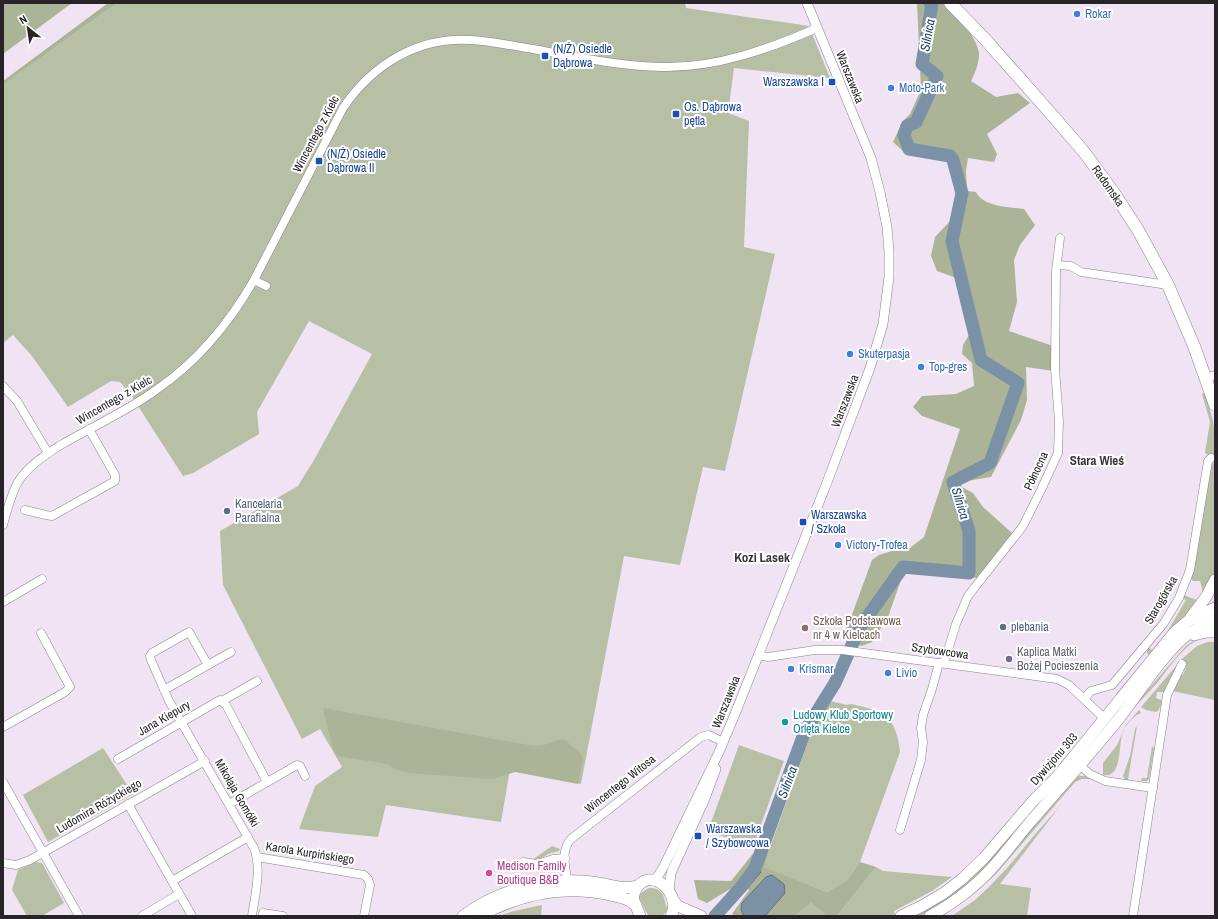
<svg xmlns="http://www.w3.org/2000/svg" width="1218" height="919" viewBox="0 0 1218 919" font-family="'Archivo Narrow',sans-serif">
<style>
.green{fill:#b7bfa4}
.forest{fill:#abb497}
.water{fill:#7a91a6;stroke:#617080}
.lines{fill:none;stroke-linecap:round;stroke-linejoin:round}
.river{stroke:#7a91a6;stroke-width:13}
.minor-casing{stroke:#8c818f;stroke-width:9}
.tertiary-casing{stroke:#8c818f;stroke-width:10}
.secondary-casing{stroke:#8c818f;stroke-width:12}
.primary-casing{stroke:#8c818f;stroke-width:13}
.minor{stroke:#fff;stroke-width:8}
.tertiary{stroke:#fff;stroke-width:9}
.secondary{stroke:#fff;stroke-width:11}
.primary{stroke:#fff;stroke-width:12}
.shop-dot{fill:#3f7fe0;stroke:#fff;stroke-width:1.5}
.transit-dot{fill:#1a4fb4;stroke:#fff;stroke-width:1.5}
.service-dot{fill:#5c6f8a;stroke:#fff;stroke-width:1.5}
.education-dot{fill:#8d6e63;stroke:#fff;stroke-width:1.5}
.worship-dot{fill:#6b7280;stroke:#fff;stroke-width:1.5}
.culture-dot{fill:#0f9aa8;stroke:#fff;stroke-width:1.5}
.hotel-dot{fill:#d1479c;stroke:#fff;stroke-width:1.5}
.labels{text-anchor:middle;stroke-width:4;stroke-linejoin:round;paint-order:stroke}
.shop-label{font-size:12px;fill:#366cbe;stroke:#fff;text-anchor:start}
.transit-label{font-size:12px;fill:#164399;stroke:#fff;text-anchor:start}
.street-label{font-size:12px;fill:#282329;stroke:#fff}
.service-label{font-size:12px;fill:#4e5e75;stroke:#fff;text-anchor:start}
.education-label{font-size:12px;fill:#785e54;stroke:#fff;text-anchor:start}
.worship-label{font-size:12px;fill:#5b616d;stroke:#fff;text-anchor:start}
.culture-label{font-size:12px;fill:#0d838f;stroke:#fff;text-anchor:start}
.hotel-label{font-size:12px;fill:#b23c85;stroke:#fff;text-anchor:start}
.water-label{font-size:13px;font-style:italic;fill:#194161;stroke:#fff}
.neighbourhood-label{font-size:13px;font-weight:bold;fill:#3c323e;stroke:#fff}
</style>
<rect width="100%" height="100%" fill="#f0e3f3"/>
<g class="green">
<path d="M117,3H685L686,8L809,26L830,78L734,68L728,113L749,121L744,247L775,254L725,471L703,467L680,565L624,556L581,784L510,769L501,822L386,805L378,837L299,829L315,786L342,767L320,729L302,739L223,585L220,531L298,486L314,460L372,354L309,321L257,412L259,434L193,473L183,476L131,395L120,382L111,381L68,407L32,356L13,335L3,343V85Z"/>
<path d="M1204,393L1206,395L1213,421L1215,437V572L1213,577L1203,593L1200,581H1193L1191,578L1211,464L1214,463V455L1206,454L1205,452L1210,422L1202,394Z"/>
<path d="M1183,595L1200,601L1118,697L1116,694L1149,655L1147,653L1148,647L1152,650L1166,634L1186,600L1182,598Z"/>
<path d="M1199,637H1215C1208,638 1200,638 1194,642C1179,652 1168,669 1157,683C1149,692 1141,700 1134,708H1132L1177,656L1186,646Z"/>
<path d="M1208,642H1215V700L1172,691L1180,674L1183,675L1186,667L1184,665L1166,689L1163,692H1157L1156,698L1161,700L1162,707L1160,706L1159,710L1156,712L1146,710L1141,707L1183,658L1197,646Z"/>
<path d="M830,701L847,705L851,704C860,706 876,709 884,715C895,722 899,740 900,752L860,862L847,880L827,892L763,867L813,728Z"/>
<path d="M1119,708L1122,710L995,859L966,887L936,908L922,916H911L943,898Z"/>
<path d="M1139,710L1141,713C1133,716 1127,724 1123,731C1118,743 1123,779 1103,775V763L1117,745L1126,725Z"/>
<path d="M1140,722L1137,726L1128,779L1130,781L1125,780L1123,776L1130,756L1135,729Z"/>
<path d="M739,745L784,761L753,847L708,831Z"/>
<path d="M1152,746L1154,749L1149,779L1147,781H1141L1142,778H1147Z"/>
<path d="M103,748L133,794L48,842L23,795Z"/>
<path d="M1079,776H1085L1090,779H1082L1075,782L996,874L976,892L943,916H938L1037,820L1077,777Z"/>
<path d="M1060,806L1000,884L1031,888L1027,916H952L975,900L989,887L1008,867L1037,832Z"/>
<path d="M552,846L560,849L559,851L548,854L542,858L544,859L532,860Z"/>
<path d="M36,862L42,863L64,903L42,916H27L12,890L18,870Z"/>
<path d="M876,867L883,871L952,877L932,891L894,911L895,915L892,916H837Z"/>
<path d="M649,888C662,888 664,895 666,906L669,909L662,916H650C643,911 644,903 638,897L642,892Z"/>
<path d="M811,903L827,916H795Z"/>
<path d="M542,905L541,916H499L514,911Z"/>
</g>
<g class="forest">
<path d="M3,3H72L3,54Z"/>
<path d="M108,3H117L3,85V81Z"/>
<path d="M917,3C923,3 939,1 944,4C956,11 979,41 979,54C979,64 975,73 971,81L996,97L1018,93L1030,103L987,134L997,154L994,162L968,158L966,171L967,191L976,192C983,207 1010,207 1024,209L1035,225L1020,245L1014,260L1017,302L1009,331L1053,346L1054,371L1026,367L1027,400L1021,420L991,477L961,482L960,486L973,493L983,507L1012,533L977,578L913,571L907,572L901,580L888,617L872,642L862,646L847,643L844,633L850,620L872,560L879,555L895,550L906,551L924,537L960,429L922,416L913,407L922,396L956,394L974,386L972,363L962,354L963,345L969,335L966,310L959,279L937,271L931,256L935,237L954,217L961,193L949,157L930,159L904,152L893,142L903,121L910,114L921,90Z"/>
<path d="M323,708L534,746L544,745L561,739L565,740L581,754L583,759L578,784L515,772L492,779L409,773L395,769L388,764L337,756L332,746Z"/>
<path d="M759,846L769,850L764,867L827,892L847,880L860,862L876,867L837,916H827L811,903L795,916H765L785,893L741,910L744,916H735L732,914L749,890L742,882L707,903L698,899L694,880L731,881Z"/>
</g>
<g class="water">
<path d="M757,869L761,872L746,890L716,916H711L746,882Z"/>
<path d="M772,875L784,884L785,893L765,916H744L741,910L742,903L766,877Z"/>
</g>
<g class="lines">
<path class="river" d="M715,916L742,886L755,868L805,731L835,683L860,627L903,567L969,573V531L953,482L990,463L1018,383L981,360L952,241L962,193L953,160L950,156L909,149L904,135L907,126L916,122L937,76L922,64L932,4L930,3"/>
<g class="minor-casing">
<g id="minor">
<path d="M1057,265L1071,266L1081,272L1168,285"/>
<path d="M254,280L266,286"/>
<path d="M1206,378L1215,375"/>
<path d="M3,386L17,401L48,453"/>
<path d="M25,510L46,515L52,516L115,481V475L89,429"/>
<path d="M3,525C7,511 11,494 18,482C28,466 44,456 59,446C91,427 126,412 156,390C197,362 230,322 254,280L343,108C372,65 417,37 470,40C491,41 513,46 533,49C576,57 619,66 663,67C716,68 769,49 817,28"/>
<path d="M3,602L42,579"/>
<path d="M758,655L768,657L815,650H842L1057,679L1069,685L1105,719"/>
<path d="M944,663L956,624L968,596L1023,526L1041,490L1058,453L1059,421L1055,369L1056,271L1060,238"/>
<path d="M208,665L231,652"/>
<path d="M164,690L208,665L189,632L152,653L150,656L151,660L169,701L254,848C262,869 255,895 252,916"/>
<path d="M1084,699L1091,691L1112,685L1164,623L1179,598L1190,570L1208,461L1211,458"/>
<path d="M222,701L257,681"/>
<path d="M3,727L65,692L70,687L41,633"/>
<path d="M118,759L220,700L226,705L267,782"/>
<path d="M1079,765L1090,774L1105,781L1153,788"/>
<path d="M3,782L79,916"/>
<path d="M128,804L192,916"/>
<path d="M229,804L297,765L300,766L305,776"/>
<path d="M900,830L921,760L923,742L921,728L923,715L932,689L939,663"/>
<path d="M257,857L364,875L368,879L370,885L364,916"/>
<path d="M523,862L537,864L553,859L565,858"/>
<path d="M3,863L16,865L30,860L205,761"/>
<path d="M172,881L248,837"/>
<path d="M567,881C566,867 560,851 571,839L701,737L709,735L723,742"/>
<path d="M263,913L283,916"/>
<path d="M142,916L179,894"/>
<path d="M1133,916L1167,695L1182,664"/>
</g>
</g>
<g class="tertiary-casing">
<g id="tertiary">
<path d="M653,881L658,876L664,866L719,752L735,714L826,485L870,368L883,324L889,277V252L887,227L880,192L871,158L807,3"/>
<path d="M669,890L671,873L704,801L716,769"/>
</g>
</g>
<g class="secondary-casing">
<g id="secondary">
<path d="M1191,617L1206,597L1215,580"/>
<path d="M1194,635L1206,632H1215"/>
<path d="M673,900L678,906L701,916"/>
<path d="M463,916C499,889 548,877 592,882C606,883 623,891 637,886"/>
<path d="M480,916C520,894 565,885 610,895C619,897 629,898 635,905"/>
<path d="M640,916L633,898C634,894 635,889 638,886C655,867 682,896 671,916"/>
<path d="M901,916L922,906L944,893L962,879L984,858L1033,801L1057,777L1174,633L1188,621L1215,608"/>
<path d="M930,916C956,902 981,882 1000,859C1010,847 1020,834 1031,821C1061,787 1092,752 1121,716C1141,690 1163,654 1188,634C1197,628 1206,624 1215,620"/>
</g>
</g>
<g class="primary-casing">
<path id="primary" d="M950,3L984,38L1053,116L1084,152L1114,193L1138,230L1168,285L1194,346L1215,405"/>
</g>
<use href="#minor" class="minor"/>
<use href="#tertiary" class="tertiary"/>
<use href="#secondary" class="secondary"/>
<use href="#primary" class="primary"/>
</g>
<g class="shop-dot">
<circle cx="1077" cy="14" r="4"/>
<circle cx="891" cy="88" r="4"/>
<circle cx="850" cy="354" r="4"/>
<circle cx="921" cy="367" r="4"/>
<circle cx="838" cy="545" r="4"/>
<circle cx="791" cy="669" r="4"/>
<circle cx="888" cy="673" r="4"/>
</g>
<g class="transit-dot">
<rect x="541" y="52" width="8" height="8" rx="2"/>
<rect x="828" y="78" width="8" height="8" rx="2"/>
<rect x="672" y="110" width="8" height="8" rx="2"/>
<rect x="315" y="157" width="8" height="8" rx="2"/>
<rect x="799" y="518" width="8" height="8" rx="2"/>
<rect x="694" y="832" width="8" height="8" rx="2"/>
</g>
<g class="service-dot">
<circle cx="227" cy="511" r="4"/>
<circle cx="1003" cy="627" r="4"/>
</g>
<circle class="education-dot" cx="805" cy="628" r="4"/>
<circle class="worship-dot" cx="1009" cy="659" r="4"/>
<circle class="culture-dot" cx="785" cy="722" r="4"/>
<circle class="hotel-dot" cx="489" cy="873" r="4"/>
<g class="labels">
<g class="shop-label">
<text x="1085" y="18">Rokar</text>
<text x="899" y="92">Moto-Park</text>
<text x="858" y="358">Skuterpasja</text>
<text x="929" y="371">Top-gres</text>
<text x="846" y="549">Victory-Trofea</text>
<text x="799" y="673">Krismar</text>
<text x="896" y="677">Livio</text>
</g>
<g class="transit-label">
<text x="553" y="53">(N/Ż) Osiedle<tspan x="553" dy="14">Dąbrowa</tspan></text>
<text x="824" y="86" text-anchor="end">Warszawska I</text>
<text x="684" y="111">Os. Dąbrowa<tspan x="684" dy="14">pętla</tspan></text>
<text x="327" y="158">(N/Ż) Osiedle<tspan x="327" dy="14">Dąbrowa II</tspan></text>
<text x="811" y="519">Warszawska<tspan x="811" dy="14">/ Szkoła</tspan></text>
<text x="706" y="833">Warszawska<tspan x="706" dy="14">/ Szybowcowa</tspan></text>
</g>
<g class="street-label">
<text transform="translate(850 77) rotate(68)" y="4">Warszawska</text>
<text transform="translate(316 134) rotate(-62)" y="4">Wincentego z Kielc</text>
<text transform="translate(1108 186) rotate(55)" y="4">Radomska</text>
<text transform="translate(114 400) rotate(-30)" y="4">Wincentego z Kielc</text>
<text transform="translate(845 401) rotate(-69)" y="4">Warszawska</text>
<text transform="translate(1036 471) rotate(-65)" y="4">Północna</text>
<text transform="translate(1161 600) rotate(-60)" y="4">Starogórska</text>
<text transform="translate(940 651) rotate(8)" y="4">Szybowcowa</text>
<text transform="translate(726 702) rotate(-68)" y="4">Warszawska</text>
<text transform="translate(164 718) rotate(-30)" y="4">Jana Kiepury</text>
<text transform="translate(1054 759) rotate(-49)" y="4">Dywizjonu 303</text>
<text transform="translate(620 784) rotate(-38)" y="4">Wincentego Witosa</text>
<text transform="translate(237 793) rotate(60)" y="4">Mikołaja Gomółki</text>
<text transform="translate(99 806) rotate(-30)" y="4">Ludomira Różyckiego</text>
<text transform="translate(310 853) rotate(9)" y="4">Karola Kurpińskiego</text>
</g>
<g class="service-label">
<text x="235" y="508">Kancelaria<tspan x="235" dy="14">Parafialna</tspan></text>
<text x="1011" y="631">plebania</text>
</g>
<g class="education-label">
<text x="813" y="625">Szkoła Podstawowa<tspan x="813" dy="14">nr 4 w Kielcach</tspan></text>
</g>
<g class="worship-label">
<text x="1017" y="656">Kaplica Matki<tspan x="1017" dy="14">Bożej Pocieszenia</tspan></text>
</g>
<g class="culture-label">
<text x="793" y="719">Ludowy Klub Sportowy<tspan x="793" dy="14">Orlęta Kielce</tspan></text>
</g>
<g class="hotel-label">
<text x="497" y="870">Medison Family<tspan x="497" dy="14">Boutique B&amp;B</tspan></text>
</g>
<g class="water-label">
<text transform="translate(927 35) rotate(-80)" y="5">Silnica</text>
<text transform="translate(961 503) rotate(73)" y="5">Silnica</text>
<text transform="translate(787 782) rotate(-70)" y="5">Silnica</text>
</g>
<g class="neighbourhood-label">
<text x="1097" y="465">Stara Wieś</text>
<text x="762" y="562">Kozi Lasek</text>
</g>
</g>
<rect width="1218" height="919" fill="none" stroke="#282329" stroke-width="8"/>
<g transform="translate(28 28) rotate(330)" stroke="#ffffff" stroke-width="3" paint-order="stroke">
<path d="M0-3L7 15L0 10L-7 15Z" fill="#282329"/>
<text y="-6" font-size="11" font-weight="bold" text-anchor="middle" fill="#282329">N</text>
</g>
</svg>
